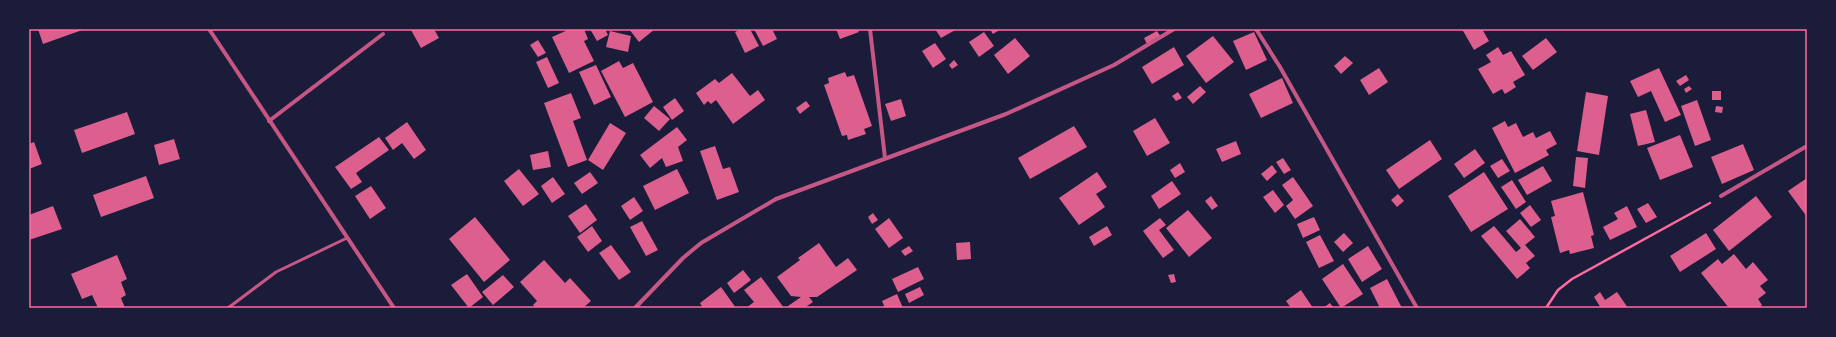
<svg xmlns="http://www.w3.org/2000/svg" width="1836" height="337" viewBox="0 0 1836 337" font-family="'Roboto Serif',serif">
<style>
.building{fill:#dd5f8e}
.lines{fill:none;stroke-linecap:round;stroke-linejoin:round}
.path{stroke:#ff6b9d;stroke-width:2.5}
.service{stroke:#c65784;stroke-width:3}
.minor{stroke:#c65784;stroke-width:4}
.neatline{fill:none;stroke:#ff6b9d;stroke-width:1.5}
</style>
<rect width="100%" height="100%" fill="#1b1b3a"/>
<g class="building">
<path d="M38,29H85L43,44Z"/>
<path d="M412,29H434L439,38L421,48L411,30Z"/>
<path d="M570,29H584L588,39L584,41L594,61L569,73L552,37Z"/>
<path d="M590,29H605L608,35L597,41Z"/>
<path d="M629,29H655L639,42Z"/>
<path d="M741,29H750L759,46L745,53L735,32Z"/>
<path d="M754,29H772L777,39L763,46Z"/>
<path d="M836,29H857L859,32L840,39Z"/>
<path d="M935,29H957L941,38Z"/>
<path d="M990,29H1001L993,34Z"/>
<path d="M1462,29H1482L1489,41L1474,50Z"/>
<path d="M610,31L631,36L628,52L606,47Z"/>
<path d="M1157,31L1161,37L1147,44L1144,38Z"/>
<path d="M984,32L994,46L979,57L969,42Z"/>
<path d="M1254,32L1267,60L1246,70L1233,41Z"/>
<path d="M1213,36L1234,62L1206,83L1186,56Z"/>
<path d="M1015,38L1030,56L1008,74L994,55Z"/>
<path d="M1546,38L1557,52L1533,70L1522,56Z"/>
<path d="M538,40L546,53L538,57L530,45Z"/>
<path d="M935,43L946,59L933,68L922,51Z"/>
<path d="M1174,47L1184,65L1152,84L1142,67Z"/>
<path d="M1498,47L1503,55L1511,51L1525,75L1513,82L1516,87L1505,94L1502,89L1493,94L1478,69L1491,62L1486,55Z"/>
<path d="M1345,56L1353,63L1341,74L1334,66Z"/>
<path d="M547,57L559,83L548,88L536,62Z"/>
<path d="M954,60L958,65L952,69L949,65Z"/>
<path d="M619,61L623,68L633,63L653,102L625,117L601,71Z"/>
<path d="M596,65L611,97L594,105L579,72Z"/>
<path d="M1379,68L1388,82L1369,95L1360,80Z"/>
<path d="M1659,68L1681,115L1665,122L1651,91L1638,97L1630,81Z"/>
<path d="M845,72L847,77L854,75L872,126L864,129L866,134L848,140L847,135L842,136L824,85L829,83L828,78Z"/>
<path d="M732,73L750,96L758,90L765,100L733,124L716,100L711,104L708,101L704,105L696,93L715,79L719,83Z"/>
<path d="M1686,75L1689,80L1680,86L1676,81Z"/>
<path d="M1282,78L1293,103L1261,118L1249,94Z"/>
<path d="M1200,86L1206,92L1193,104L1187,97Z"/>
<path d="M1689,86L1692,89L1686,93L1684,89Z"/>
<rect x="1712" y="91" width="9" height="9"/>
<path d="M1178,92L1182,98L1176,101L1172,96Z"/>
<path d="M1586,92L1608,96L1599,155L1577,151Z"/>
<path d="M571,93L581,118L573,121L587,160L568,167L544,103Z"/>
<path d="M675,98L684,111L672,120L663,107Z"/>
<path d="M901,99L906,116L891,121L885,104Z"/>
<path d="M1697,100L1711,140L1695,146L1681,106Z"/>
<path d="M806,101L810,106L800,114L796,108Z"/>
<path d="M654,106L670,119L659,131L644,118Z"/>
<path d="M1716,106L1723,107L1722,113L1715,112Z"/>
<path d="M1646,110L1655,142L1638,146L1630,114Z"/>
<path d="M127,112L135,134L82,153L74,130Z"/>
<path d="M1155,118L1170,143L1147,156L1133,131Z"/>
<path d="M1505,121L1508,127L1516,123L1523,137L1533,132L1536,138L1550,131L1557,144L1546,150L1549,155L1515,173L1492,128Z"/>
<path d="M407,122L426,150L414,159L402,143L393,150L385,138Z"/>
<path d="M610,123L626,133L603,170L588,160Z"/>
<path d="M1074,126L1087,147L1030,179L1018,158Z"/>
<path d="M677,127L687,140L678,147L683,161L666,167L662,158L650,168L640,155Z"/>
<path d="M1680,135L1693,167L1660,180L1647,148Z"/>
<path d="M379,137L389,150L356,173L362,182L351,189L335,167Z"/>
<path d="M174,139L180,159L159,165L154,145Z"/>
<path d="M1430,140L1442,159L1399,189L1386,170Z"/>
<path d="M1236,141L1241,154L1222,162L1216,149Z"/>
<path d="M34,142L42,164L29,169V144Z"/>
<path d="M1743,144L1754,170L1722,184L1711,157Z"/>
<path d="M715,146L723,169L730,167L739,192L717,200L700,151Z"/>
<path d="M1475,149L1485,163L1464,178L1454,164Z"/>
<path d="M548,151L551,167L533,170L530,155Z"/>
<path d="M1576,157L1588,158L1585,188L1573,186Z"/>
<path d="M1283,158L1291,170L1284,174L1276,162Z"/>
<path d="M1502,159L1510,171L1498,178L1490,166Z"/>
<path d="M1180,163L1185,172L1175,178L1170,170Z"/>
<path d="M1272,165L1277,172L1267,181L1261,174Z"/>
<path d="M1543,166L1552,181L1527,195L1518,180Z"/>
<path d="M519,169L539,194L523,206L504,181Z"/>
<path d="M677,169L689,193L655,210L643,186Z"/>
<path d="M590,172L598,183L582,194L574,183Z"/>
<path d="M1097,172L1107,187L1096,194L1105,207L1079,225L1059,198Z"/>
<path d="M1484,172L1508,209L1471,232L1448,196Z"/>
<path d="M146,176L154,198L101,217L93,195Z"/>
<path d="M553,177L565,194L552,203L541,186Z"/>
<path d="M1293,177L1313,206L1295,219L1286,206L1293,200L1282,185Z"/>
<path d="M1807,178V217L1788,191Z"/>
<path d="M1512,180L1526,202L1516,209L1501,187Z"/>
<path d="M1172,181L1181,194L1159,209L1151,196Z"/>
<path d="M371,186L386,208L370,219L355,196Z"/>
<path d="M1273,190L1284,205L1275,213L1263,197Z"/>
<path d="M1583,192L1594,235L1591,236L1594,248L1570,254L1569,250L1560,253L1551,217L1555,216L1551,201Z"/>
<path d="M1398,194L1404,201L1397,207L1391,200Z"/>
<path d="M1211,196L1218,206L1212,210L1205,201Z"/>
<path d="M1756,196L1772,217L1729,251L1713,230Z"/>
<path d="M634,197L643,211L630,220L621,206Z"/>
<path d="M1648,203L1657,217L1646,223L1637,209Z"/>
<path d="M586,204L597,220L580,233L568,216Z"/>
<path d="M1530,205L1541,220L1531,227L1520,213Z"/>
<path d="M53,206L62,229L29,240V215Z"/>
<path d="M1627,206L1637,227L1610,240L1603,227L1618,219L1614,213Z"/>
<path d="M1188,210L1212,238L1189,257L1166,228Z"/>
<path d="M873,213L878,220L872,224L868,217Z"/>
<path d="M475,217L510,260L484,282L449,239Z"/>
<path d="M1314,217L1320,230L1303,238L1297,224Z"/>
<path d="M889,218L903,238L889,248L875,229Z"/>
<path d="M1160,218L1166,225L1159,230L1174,250L1163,258L1143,231Z"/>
<path d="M1520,219L1535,237L1525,245L1535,256L1526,263L1530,268L1517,279L1481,236L1494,226L1516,252L1521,248L1506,231Z"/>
<path d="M642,221L658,250L646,256L630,227Z"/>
<path d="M592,226L602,241L588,252L577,237Z"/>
<path d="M1107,226L1112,235L1094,246L1089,237Z"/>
<path d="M1344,233L1353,243L1343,252L1334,242Z"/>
<path d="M1706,233L1716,249L1680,272L1670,256Z"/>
<path d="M1320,235L1334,261L1319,268L1306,242Z"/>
<path d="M970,242L971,259L957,260L956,243Z"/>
<path d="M819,243L836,267L848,258L857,270L817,297H809L813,302L804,308H790L788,306L801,297L791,296L777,277L800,260L798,258Z"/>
<path d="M611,245L631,272L619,280L599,253Z"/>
<path d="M909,246L913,251L905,256L901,251Z"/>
<path d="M1368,246L1382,269L1362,282L1348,259Z"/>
<path d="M1734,254L1746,269L1753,262L1768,280L1760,286L1766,293L1758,299L1762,305L1759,308H1729L1701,273L1718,259L1722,264Z"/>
<path d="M117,255L127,279L121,282L126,295L121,298L125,308H98L92,295L82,299L71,274Z"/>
<path d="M544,260L565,283L570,278L591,301L583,308H536L533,305L537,301L520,282Z"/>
<path d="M1343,264L1363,294L1341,308L1322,279Z"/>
<path d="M918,267L924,279L898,292L892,279Z"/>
<path d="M743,270L751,280L734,293L727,283Z"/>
<path d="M467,274L483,297L469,308L451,285Z"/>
<path d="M1174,274L1176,282L1171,283L1168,275Z"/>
<path d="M503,275L514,287L493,305L482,292Z"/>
<path d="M761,277L784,308H746L754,302L744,290Z"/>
<path d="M1387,279L1402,308H1380L1370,288Z"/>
<path d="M721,287L736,308H703L700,303Z"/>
<path d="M920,287L924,295L909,303L905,294Z"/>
<path d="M1301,290L1313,308H1291L1286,301Z"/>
<path d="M1600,292L1605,300L1617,292L1628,308H1601L1594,297Z"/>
<path d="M897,294L903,308H885L882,301Z"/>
<path d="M1330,303L1333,307L1332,308H1323Z"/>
</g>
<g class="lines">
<path class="path" d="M1546,308L1558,290L1572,279L1710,203"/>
<path class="service" d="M228,308L276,272L347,238"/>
<g class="minor">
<path d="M209,29L394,308"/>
<path d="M870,29L885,158"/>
<path d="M1256,29L1280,67L1417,308"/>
<path d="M269,121L383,34"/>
<path d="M1721,196L1807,146"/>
<path d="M635,308L683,258L701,243L776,199L1006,114L1114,65L1174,29"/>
</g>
</g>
<rect width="1836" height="337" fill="none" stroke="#1b1b3a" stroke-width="60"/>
<rect x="30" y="30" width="1776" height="277" class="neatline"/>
</svg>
